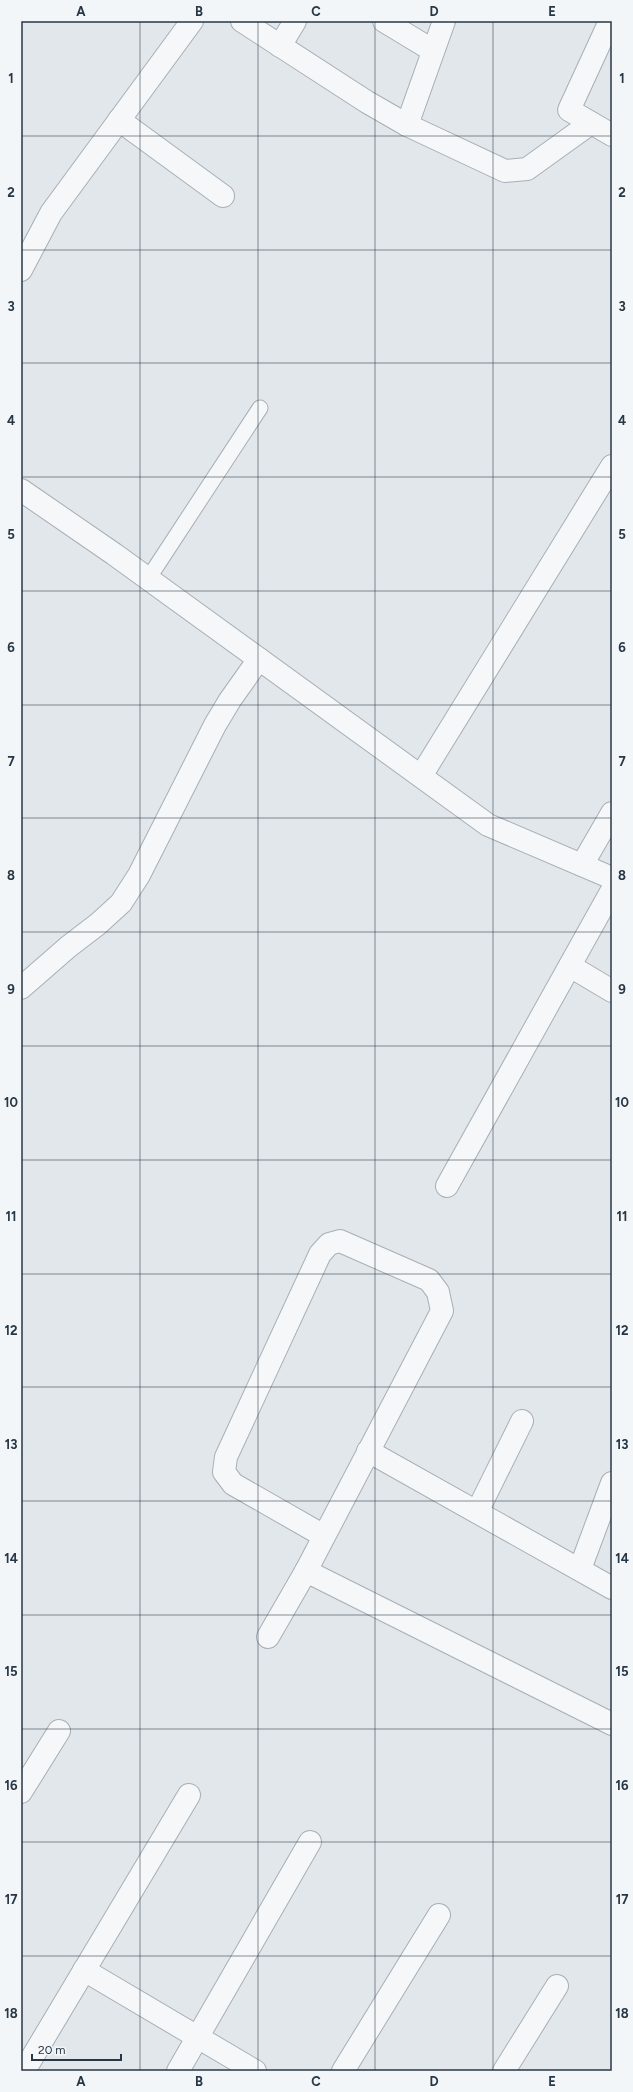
<svg xmlns="http://www.w3.org/2000/svg" width="633" height="2092" viewBox="0 0 633 2092" font-family="Figtree,sans-serif">
<style>
.lines{fill:none;stroke-linecap:round;stroke-linejoin:round}
.service-casing{stroke:#a6afb7;stroke-width:17}
.minor-casing{stroke:#a6afb7;stroke-width:24}
.tertiary-casing{stroke:#a6afb7;stroke-width:24}
.service{stroke:#f5f7f9;stroke-width:15}
.minor{stroke:#f5f7f9;stroke-width:22}
.tertiary{stroke:#f5f7f9;stroke-width:22}
.grid{fill:none;stroke:#283745;stroke-width:1;stroke-opacity:0.55}
.neatline{fill:none;stroke:#283745;stroke-width:1.5}
.grid-label{font-size:13px;text-anchor:middle;font-weight:bold;fill:#283745}
</style>
<rect width="100%" height="100%" fill="#e2e7ec"/>
<g class="lines">
<g class="service-casing">
<path id="service" d="M148,579L260,408"/>
</g>
<g class="minor-casing">
<g id="minor">
<path d="M242,21L367,102L407,125L505,171L527,169L591,123"/>
<path d="M384,21L432,50"/>
<path d="M610,21L569,110L612,135"/>
<path d="M280,46L295,21"/>
<path d="M119,120L223,196"/>
<path d="M407,125L444,21"/>
<path d="M21,270L51,213L192,21"/>
<path d="M421,776L612,466"/>
<path d="M582,865L612,813"/>
<path d="M570,966L612,991"/>
<path d="M21,988L68,947L98,924L121,903L139,875L215,725L230,700L259,659"/>
<path d="M447,1186L612,890"/>
<path d="M368,1451L612,1588"/>
<path d="M477,1512L522,1421"/>
<path d="M580,1569L612,1483"/>
<path d="M306,1571L612,1724"/>
<path d="M268,1637L306,1571L442,1311L438,1292L429,1280L340,1241L329,1244L320,1254L226,1457L224,1472L233,1484L324,1536"/>
<path d="M21,1792L59,1731"/>
<path d="M84,1970L255,2071"/>
<path d="M24,2071L189,1795"/>
<path d="M178,2071L310,1842"/>
<path d="M343,2071L439,1915"/>
<path d="M504,2071L557,1986"/>
</g>
</g>
<g class="tertiary-casing">
<path id="tertiary" d="M21,490L114,554L488,825L612,878"/>
</g>
<use href="#service" class="service"/>
<use href="#minor" class="minor"/>
<use href="#tertiary" class="tertiary"/>
</g>
<path class="grid" d="M140,21V2071M258,21V2071M375,21V2071M493,21V2071M21,136H612M21,250H612M21,363H612M21,477H612M21,591H612M21,705H612M21,818H612M21,932H612M21,1046H612M21,1160H612M21,1274H612M21,1387H612M21,1501H612M21,1615H612M21,1729H612M21,1842H612M21,1956H612"/>
<rect width="633" height="2092" fill="none" stroke="#f2f6f9" stroke-width="44"/>
<path d="M32 2054v6h89v-6" fill="none" stroke="#283745" stroke-width="2"/>
<text x="38" y="2054" font-size="12" fill="#283745" stroke="#f2f6f9" stroke-width="3" paint-order="stroke">20 m</text>
<rect x="22" y="22" width="589" height="2048" class="neatline"/>
<g class="grid-label">
<text x="81" y="16">A</text>
<text x="199" y="16">B</text>
<text x="316" y="16">C</text>
<text x="434" y="16">D</text>
<text x="552" y="16">E</text>
<text x="11" y="83">1</text>
<text x="622" y="83">1</text>
<text x="11" y="197">2</text>
<text x="622" y="197">2</text>
<text x="11" y="311">3</text>
<text x="622" y="311">3</text>
<text x="11" y="425">4</text>
<text x="622" y="425">4</text>
<text x="11" y="539">5</text>
<text x="622" y="539">5</text>
<text x="11" y="652">6</text>
<text x="622" y="652">6</text>
<text x="11" y="766">7</text>
<text x="622" y="766">7</text>
<text x="11" y="880">8</text>
<text x="622" y="880">8</text>
<text x="11" y="994">9</text>
<text x="622" y="994">9</text>
<text x="11" y="1107">10</text>
<text x="622" y="1107">10</text>
<text x="11" y="1221">11</text>
<text x="622" y="1221">11</text>
<text x="11" y="1335">12</text>
<text x="622" y="1335">12</text>
<text x="11" y="1449">13</text>
<text x="622" y="1449">13</text>
<text x="11" y="1563">14</text>
<text x="622" y="1563">14</text>
<text x="11" y="1676">15</text>
<text x="622" y="1676">15</text>
<text x="11" y="1790">16</text>
<text x="622" y="1790">16</text>
<text x="11" y="1904">17</text>
<text x="622" y="1904">17</text>
<text x="11" y="2018">18</text>
<text x="622" y="2018">18</text>
<text x="81" y="2086">A</text>
<text x="199" y="2086">B</text>
<text x="316" y="2086">C</text>
<text x="434" y="2086">D</text>
<text x="552" y="2086">E</text>
</g>
</svg>
